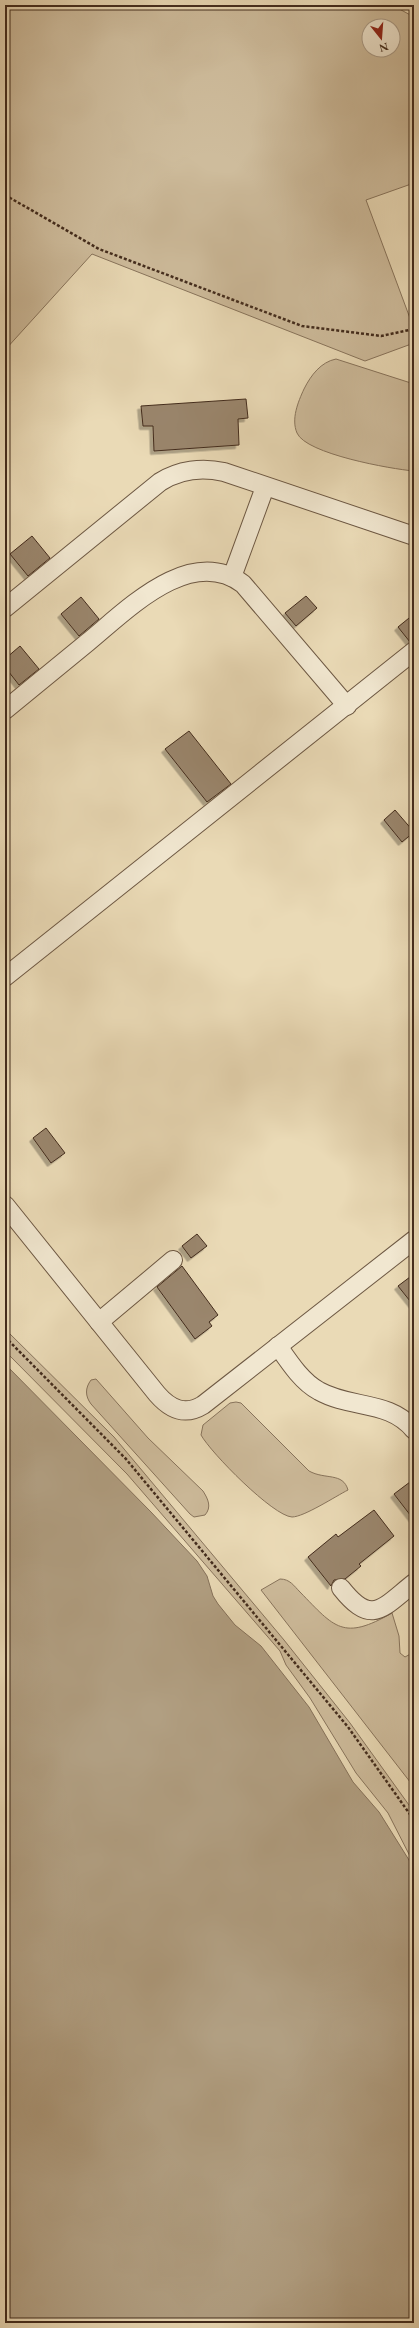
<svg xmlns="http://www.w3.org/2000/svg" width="419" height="2328" viewBox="0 0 419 2328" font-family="'EB Garamond',serif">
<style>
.green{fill:#cebc9c;stroke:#88745c;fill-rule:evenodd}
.water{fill:#b19f82;stroke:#85715a}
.building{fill:#9a866d;stroke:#432c1d;filter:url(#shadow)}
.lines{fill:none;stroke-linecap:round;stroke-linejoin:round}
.minor-casing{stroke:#6d5843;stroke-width:20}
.path{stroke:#432c1d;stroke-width:2.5;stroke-dasharray:3 2;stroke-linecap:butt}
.minor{stroke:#f1e7d0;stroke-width:18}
</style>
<defs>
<filter id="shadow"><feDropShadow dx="-3.5" dy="3.5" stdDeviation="0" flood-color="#0004"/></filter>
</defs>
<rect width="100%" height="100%" fill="#eadab6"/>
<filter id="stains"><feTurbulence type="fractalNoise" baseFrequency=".005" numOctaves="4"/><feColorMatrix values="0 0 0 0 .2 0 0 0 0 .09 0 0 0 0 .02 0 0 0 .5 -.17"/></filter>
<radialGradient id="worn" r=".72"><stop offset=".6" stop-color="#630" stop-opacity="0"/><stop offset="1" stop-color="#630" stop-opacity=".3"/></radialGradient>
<g class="green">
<path d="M5,5H392L414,17V183L366,200L414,329V343L365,361L92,254L5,350ZM369,26H393V50H369Z"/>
<path d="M336,359L414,384V471C391,469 306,454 297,433C291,419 298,402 304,389C311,375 321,362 336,359Z"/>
<path d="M5,1329L114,1437L284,1640L350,1723L414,1812V1864L388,1813L356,1773L310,1698L286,1665L280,1651L127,1474L5,1351Z"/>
<path d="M96,1379L148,1438L203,1491C208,1499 212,1507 205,1515L194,1517L190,1514L91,1404C85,1396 85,1388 91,1380Z"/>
<path d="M236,1402L241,1403L309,1471C325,1480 343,1472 348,1490C336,1496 304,1517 292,1517C273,1516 211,1453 201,1435L203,1425L230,1403Z"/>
<path d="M280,1579C290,1579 294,1586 300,1592C335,1628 343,1641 392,1613L399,1636L400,1653L405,1657L414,1652V1787L261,1590Z"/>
</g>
<path class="water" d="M5,1364L151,1512L197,1561L207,1576L213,1596L218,1604L235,1625L261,1646L309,1707L353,1782L379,1812L414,1868V2323H5Z"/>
<g class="building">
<path d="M246,399L248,418L238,419L239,445L154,451L153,426H143L141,406Z"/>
<path d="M32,536L50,558L28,576L10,554Z"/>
<path d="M306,596L317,608L296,626L285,613Z"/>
<path d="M81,597L99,619L79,636L61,614Z"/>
<path d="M414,614V641L410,642L398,627Z"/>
<path d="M20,646L39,669L19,685L5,667V659Z"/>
<path d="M189,731L231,784L207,802L165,749Z"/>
<path d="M395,810L414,832L402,842L384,820Z"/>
<path d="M46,1128L65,1153L51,1163L33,1138Z"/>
<path d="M197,1234L207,1246L191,1258L182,1246Z"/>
<path d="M182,1266L218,1315L209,1322L212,1326L195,1339L157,1287Z"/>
<path d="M414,1274V1306L398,1286Z"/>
<path d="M414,1479V1520L394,1494Z"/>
<path d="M374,1510L394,1536L359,1564L361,1566L345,1579L334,1580L331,1586L308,1557L336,1534L338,1537Z"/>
</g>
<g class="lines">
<g class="minor-casing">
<g id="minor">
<path d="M232,577L265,487"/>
<path d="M5,608L160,482C179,470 202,467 224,472L414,536"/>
<path d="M5,710C33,687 60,665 88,642C126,611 190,544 243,584L347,706"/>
<path d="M5,977L414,651"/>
<path d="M5,1205L157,1394C170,1409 185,1416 203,1405L414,1240"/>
<path d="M99,1322L173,1260"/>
<path d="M278,1346C289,1362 302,1382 319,1391C351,1409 390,1400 414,1430"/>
<path d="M341,1588C372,1627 382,1608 414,1583"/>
</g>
</g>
<g class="path">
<path d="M5,195L99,249L302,326L381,336L414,329"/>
<path d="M5,1337L126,1459L348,1727L414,1820"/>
</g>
<use href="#minor" class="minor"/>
</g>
<rect width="419" height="2328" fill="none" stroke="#eadab6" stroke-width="20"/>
<rect x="6" y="6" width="407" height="2316" fill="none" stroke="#432c1d" stroke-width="2"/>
<rect x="10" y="10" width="399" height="2308" fill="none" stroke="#432c1d"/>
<g transform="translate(381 38) rotate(163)"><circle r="19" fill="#f1e7d0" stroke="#ab9c88"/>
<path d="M0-3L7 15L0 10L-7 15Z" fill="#8f2418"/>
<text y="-6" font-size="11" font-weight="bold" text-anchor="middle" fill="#432c1d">N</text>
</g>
<rect width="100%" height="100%" filter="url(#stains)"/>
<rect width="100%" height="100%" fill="url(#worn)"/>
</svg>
